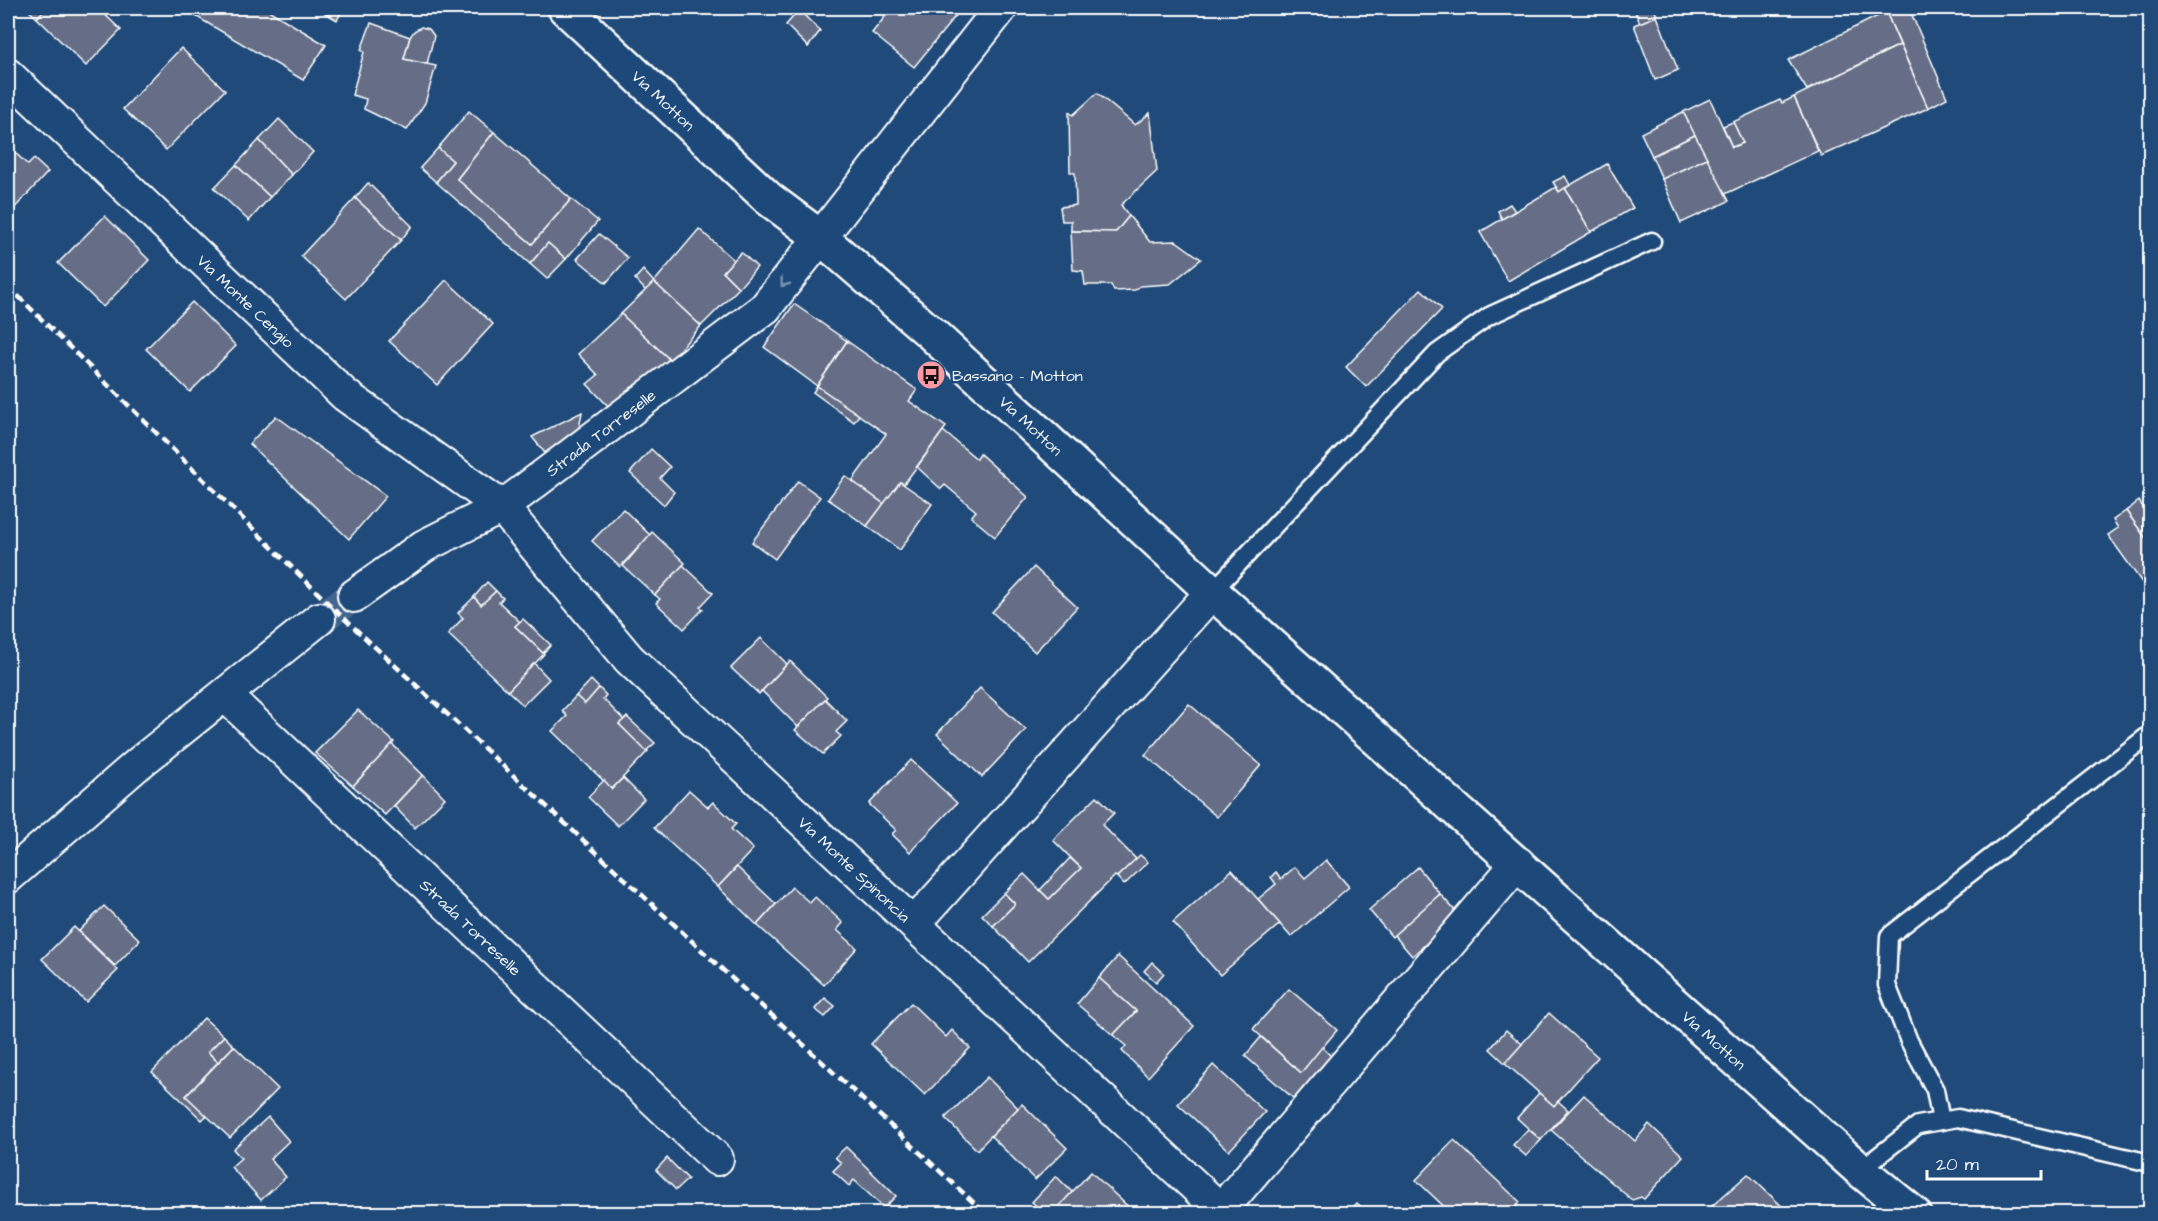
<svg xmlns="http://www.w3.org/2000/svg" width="2158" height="1221" viewBox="0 0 2158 1221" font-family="'Architects Daughter',sans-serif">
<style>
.building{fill:#656e86;stroke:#fff;stroke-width:1.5}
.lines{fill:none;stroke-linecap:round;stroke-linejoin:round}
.minor-tunnel{stroke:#41658e;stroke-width:32;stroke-dasharray:32 16;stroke-linecap:butt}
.service-casing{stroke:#fff;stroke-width:21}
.minor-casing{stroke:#fff;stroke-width:36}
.secondary-casing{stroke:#fff;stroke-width:38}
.service{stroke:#1f4a7a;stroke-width:16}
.minor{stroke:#1f4a7a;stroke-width:32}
.secondary{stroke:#1f4a7a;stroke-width:33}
.rail{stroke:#fff;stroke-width:4.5;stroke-dasharray:9 4.5;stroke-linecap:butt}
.oneway{stroke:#7992af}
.labels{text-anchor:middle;stroke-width:5;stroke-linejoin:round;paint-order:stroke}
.street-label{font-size:16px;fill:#fff;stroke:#1f4a7a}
.poi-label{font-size:16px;fill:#fff;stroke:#1f4a7a;text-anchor:start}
</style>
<rect width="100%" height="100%" fill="#1f4a7a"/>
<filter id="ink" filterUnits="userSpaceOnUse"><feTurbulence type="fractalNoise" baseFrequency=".0167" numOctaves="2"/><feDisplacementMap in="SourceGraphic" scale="12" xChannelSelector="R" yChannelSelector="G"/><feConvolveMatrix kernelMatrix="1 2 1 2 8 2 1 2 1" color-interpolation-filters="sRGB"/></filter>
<g filter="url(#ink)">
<g class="building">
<path d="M26,8H46L37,18Z"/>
<path d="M46,8H98L121,30L86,66L37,18Z"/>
<path d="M182,8H265L326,45L303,80Z"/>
<path d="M316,8H344L337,20Z"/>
<path d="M892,8H962L914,67L872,33Z"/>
<path d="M1637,8H1654L1657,16L1640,23L1634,9Z"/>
<path d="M1895,8H1909L1947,98L1928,108L1886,12Z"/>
<path d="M799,10L820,31L808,47L786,25Z"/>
<path d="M1886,12L1900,45L1807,90L1788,60Z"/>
<path d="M1657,16L1678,70L1655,80L1634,25Z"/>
<path d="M371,23L410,37L404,59L436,66L425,103L407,130L364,109L366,99L352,95L364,52L361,50Z"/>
<path d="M421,27L429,29L434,36L427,64L404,59L410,37L414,31Z"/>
<path d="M1900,45L1928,108L1821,156L1794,97Z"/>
<path d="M181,48L225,90L166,150L123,109Z"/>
<path d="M1097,93L1135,125L1150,113L1157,171L1121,205L1129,216L1116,232L1071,231V221H1062L1060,207L1076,205L1075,173L1070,172L1069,112L1073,115Z"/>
<path d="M1794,97L1818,151L1725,194L1683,112L1710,99L1732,147L1743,143L1733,122L1780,100L1782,103Z"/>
<path d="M469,111L494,132L457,179L532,244L571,199L598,221L566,259L548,243L530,264L436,182L453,161L438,148Z"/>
<path d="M1683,112L1695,135L1652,156L1641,133Z"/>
<path d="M279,119L313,152L292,175L259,140Z"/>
<path d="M1733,122L1743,143L1732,147L1723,126Z"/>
<path d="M494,132L571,199L532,244L457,179Z"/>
<path d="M1695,135L1707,158L1662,179L1652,156Z"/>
<path d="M259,140L292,175L270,197L236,165Z"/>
<path d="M8,146L28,165L34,159L48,172L10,213L8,211Z"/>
<path d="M438,148L453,161L436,182L420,168Z"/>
<path d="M1707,158L1729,201L1681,223L1662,179Z"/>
<path d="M1607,164L1633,208L1591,232L1565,188Z"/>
<path d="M236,165L270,197L249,221L214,188Z"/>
<path d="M1565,176L1570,185L1559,192L1553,182Z"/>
<path d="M368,183L412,226L401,240L355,198Z"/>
<path d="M1556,187L1559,192L1565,188L1591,232L1508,281L1480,232Z"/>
<path d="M355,198L401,240L346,299L301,256Z"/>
<path d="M1510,204L1515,211L1502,219L1498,211Z"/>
<path d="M105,216L149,260L103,307L58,263Z"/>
<path d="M1129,216L1150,242L1176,241L1201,259L1170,284L1140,286L1135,290L1114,291L1111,285H1085L1083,271L1073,270L1071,231L1116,232Z"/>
<path d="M699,229L734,260L723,272L739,288L701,326L654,282Z"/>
<path d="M599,234L628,258L606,283L577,259Z"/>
<path d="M548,243L566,259L547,279L530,264Z"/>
<path d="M741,252L757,267L739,288L723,272Z"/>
<path d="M643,270L654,282L646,291L635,279Z"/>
<path d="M446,280L493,324L437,385L389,341Z"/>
<path d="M654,282L701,326L670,360L621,314Z"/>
<path d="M1421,289L1442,309L1366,387L1346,367Z"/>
<path d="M192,302L236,346L190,392L146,349Z"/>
<path d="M794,304L847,341L817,386L764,347Z"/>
<path d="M621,314L670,360L613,411L587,384L598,375L578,354Z"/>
<path d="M847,341L917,390L909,401L946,427L904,484L900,482L884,504L852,481L886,434L817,386Z"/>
<path d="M817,386L859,415L854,422L813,392Z"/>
<path d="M582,412L578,434L545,453L532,437Z"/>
<path d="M276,416L386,496L349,539L249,444Z"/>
<path d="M943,431L977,459L980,454L1028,497L995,537L971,517L976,511L945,485L941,489L917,467Z"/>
<path d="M651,449L670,467L660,478L674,492L664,505L630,473Z"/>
<path d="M845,476L884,504L867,526L828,499Z"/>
<path d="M798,481L820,497L775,559L752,542Z"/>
<path d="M900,482L932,504L900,550L867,526Z"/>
<path d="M2139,501L2150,517V544L2126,511Z"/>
<path d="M623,509L650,535L620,567L592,541Z"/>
<path d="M2126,511L2150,544V579L2143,584L2108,535L2118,528L2113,520Z"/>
<path d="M652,532L685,563L655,595L623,566Z"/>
<path d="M683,565L713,593L700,607L703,609L684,629L656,603L660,599L655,595Z"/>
<path d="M1034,567L1077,607L1035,652L992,612Z"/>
<path d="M487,582L496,591L481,605L474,597Z"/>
<path d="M496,591L503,598L499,602L520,622L515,626L544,654L508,691L448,634L463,618L458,613L474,597L481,605Z"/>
<path d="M523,619L551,645L543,653L515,626Z"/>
<path d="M761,638L787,664L759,694L731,668Z"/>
<path d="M790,661L827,697L798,727L762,691Z"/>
<path d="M534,663L549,679L523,705L508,691Z"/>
<path d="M591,680L599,688L585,704L576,696Z"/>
<path d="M599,688L606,695L603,699L624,720L619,724L648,751L612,789L552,731L567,716L562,711L576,696L585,704Z"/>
<path d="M980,688L1026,730L982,777L937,734Z"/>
<path d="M825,699L847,721L836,732L841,736L823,754L795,730Z"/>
<path d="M1189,704L1261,765L1217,817L1145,755Z"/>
<path d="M358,710L394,742L353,786L315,753Z"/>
<path d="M627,717L655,743L646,751L619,724Z"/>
<path d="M392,744L423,775L385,815L353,786Z"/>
<path d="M911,760L957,803L910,852L892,834L896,830L869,804Z"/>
<path d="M423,775L445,798L415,828L394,806Z"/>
<path d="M623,778L644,799L618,826L588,797L604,780L612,789Z"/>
<path d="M689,790L708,807L713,802L736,824L731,829L753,849L718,887L654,828Z"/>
<path d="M1097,796L1114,813L1102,825L1136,859L1117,877L1115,876L1028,962L993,926L1015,904L1004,893L1024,874L1049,899L1081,868L1053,840Z"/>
<path d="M1140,855L1148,862L1124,885L1117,877Z"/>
<path d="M1070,858L1081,868L1049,899L1040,890Z"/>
<path d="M1326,860L1349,887L1291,937L1258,899L1276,884L1271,877L1276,872L1281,879L1295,867L1305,878Z"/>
<path d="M737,867L776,904L757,925L718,887Z"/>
<path d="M1418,867L1440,894L1392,937L1369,910Z"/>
<path d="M1232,870L1280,924L1220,975L1173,922Z"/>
<path d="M792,887L810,903L815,897L843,923L837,930L857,948L824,985L757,925Z"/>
<path d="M1004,893L1015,904L993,926L982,915Z"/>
<path d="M1440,894L1459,915L1412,956L1394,935Z"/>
<path d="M104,906L140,940L115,966L79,931Z"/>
<path d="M74,927L118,970L86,1002L42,959Z"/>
<path d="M1118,956L1194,1026L1148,1077L1122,1051L1126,1046L1113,1035L1136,1011L1099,978Z"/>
<path d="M1152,962L1164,973L1156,982L1144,971Z"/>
<path d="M1099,978L1136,1011L1113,1035L1077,1004Z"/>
<path d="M1289,989L1337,1030L1301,1073L1253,1029Z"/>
<path d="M825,998L835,1006L825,1017L815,1009Z"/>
<path d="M911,1003L946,1037L952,1030L970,1048L925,1095L871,1044Z"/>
<path d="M1549,1013L1598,1057L1554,1106L1505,1063Z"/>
<path d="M204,1018L224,1036L208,1052L218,1062L186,1096L207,1115L202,1120L152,1072Z"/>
<path d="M1506,1030L1522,1044L1505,1063L1490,1049Z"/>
<path d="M224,1036L234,1046L218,1062L208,1052Z"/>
<path d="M1261,1037L1301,1073L1322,1047L1331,1056L1294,1099L1245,1056Z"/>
<path d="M234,1046L278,1089L230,1138L186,1096Z"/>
<path d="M1213,1065L1265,1112L1229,1151L1178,1104Z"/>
<path d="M987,1077L1018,1108L977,1150L945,1118Z"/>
<path d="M1539,1093L1554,1106L1558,1101L1568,1110L1541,1140L1517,1118Z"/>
<path d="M1584,1095L1635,1141L1649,1124L1683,1156L1644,1199L1641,1197L1632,1200L1551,1130Z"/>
<path d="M1022,1104L1067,1148L1035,1180L991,1136Z"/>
<path d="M268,1117L289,1141L270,1159L286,1177L261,1200L231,1167L241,1158L233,1149Z"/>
<path d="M1528,1129L1541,1140L1526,1156L1513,1145Z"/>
<path d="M1454,1140L1520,1202L1509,1214H1452L1416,1180Z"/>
<path d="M846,1147L896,1196L884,1208L854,1180L849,1186L833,1171L841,1163L835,1157Z"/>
<path d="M667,1158L688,1179L676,1190L656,1170Z"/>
<path d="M1091,1172L1136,1214H1059L1055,1210Z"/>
<path d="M1748,1174L1790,1214H1703Z"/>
<path d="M1056,1176L1072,1192L1052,1214H1045L1032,1202Z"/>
<path d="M1357,1203L1369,1214H1347Z"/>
</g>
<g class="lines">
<path class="minor-tunnel" d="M319,619L354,596"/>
<g class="service-casing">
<g id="service">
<path d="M1212,592L1437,353L1489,316L1652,241"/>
<path d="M1941,1121L1935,1090L1909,1041L1887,985L1889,936L2150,734"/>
<path d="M1860,1170L1918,1125L1958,1118L2150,1163"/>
</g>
</g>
<g class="minor-casing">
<g id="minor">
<path id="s1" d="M8,75L345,395L502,507L629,659L1225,1214"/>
<path id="s2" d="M354,596L424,546L502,507L765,308L1001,8"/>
<path id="s3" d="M225,695L717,1159"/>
<path d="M8,877L138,764L319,619"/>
<path d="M914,924L1212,592"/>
<path d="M1221,1210L1518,863"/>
</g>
</g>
<g class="secondary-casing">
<g id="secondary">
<path id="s4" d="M565,8L769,199L820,237L932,334L1212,592L1860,1170L1914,1214"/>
</g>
</g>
<use href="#service" class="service"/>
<use href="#minor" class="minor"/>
<use href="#secondary" class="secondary"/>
<path class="rail" d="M8,286L334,609L986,1214"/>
</g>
<defs><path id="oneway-chevron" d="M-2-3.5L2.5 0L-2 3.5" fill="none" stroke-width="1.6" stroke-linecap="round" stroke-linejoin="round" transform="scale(1.5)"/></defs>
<use class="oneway" href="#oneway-chevron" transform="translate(784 283) rotate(127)"/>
</g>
<defs>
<g id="bus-disc" transform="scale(1.5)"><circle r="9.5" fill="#ff9aa2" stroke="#1f4a7a"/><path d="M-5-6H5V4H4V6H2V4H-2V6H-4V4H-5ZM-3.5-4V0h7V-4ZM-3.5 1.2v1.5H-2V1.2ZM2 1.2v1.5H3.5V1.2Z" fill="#111"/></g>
</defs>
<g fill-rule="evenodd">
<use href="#bus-disc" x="931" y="375"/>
</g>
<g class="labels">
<g class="street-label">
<text dy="6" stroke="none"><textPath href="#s4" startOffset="135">Via Motton</textPath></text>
<text dy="6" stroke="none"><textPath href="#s1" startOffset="328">Via Monte Cengio</textPath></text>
<text dy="6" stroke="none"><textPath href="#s4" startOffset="626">Via Motton</textPath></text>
<text dy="6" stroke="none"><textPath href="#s2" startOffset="297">Strada Torreselle</textPath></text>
<text dy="6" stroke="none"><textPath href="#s1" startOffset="1164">Via Monte Spinoncia</textPath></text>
<text dy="6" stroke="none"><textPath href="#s3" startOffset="338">Strada Torreselle</textPath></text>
<text dy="6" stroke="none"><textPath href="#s4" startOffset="1545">Via Motton</textPath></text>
</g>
<g class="poi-label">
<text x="952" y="381">Bassano - Motton</text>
</g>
</g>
<rect width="2158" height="1221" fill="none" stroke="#1f4a7a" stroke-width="30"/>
<rect x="15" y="15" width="2128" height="1191" fill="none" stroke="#fff" stroke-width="2" filter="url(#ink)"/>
<path d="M1927 1170v9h114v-9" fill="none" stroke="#ffffff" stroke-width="3"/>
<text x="1936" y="1170" font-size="18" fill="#ffffff" stroke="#1f4a7a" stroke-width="4.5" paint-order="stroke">20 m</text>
</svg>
